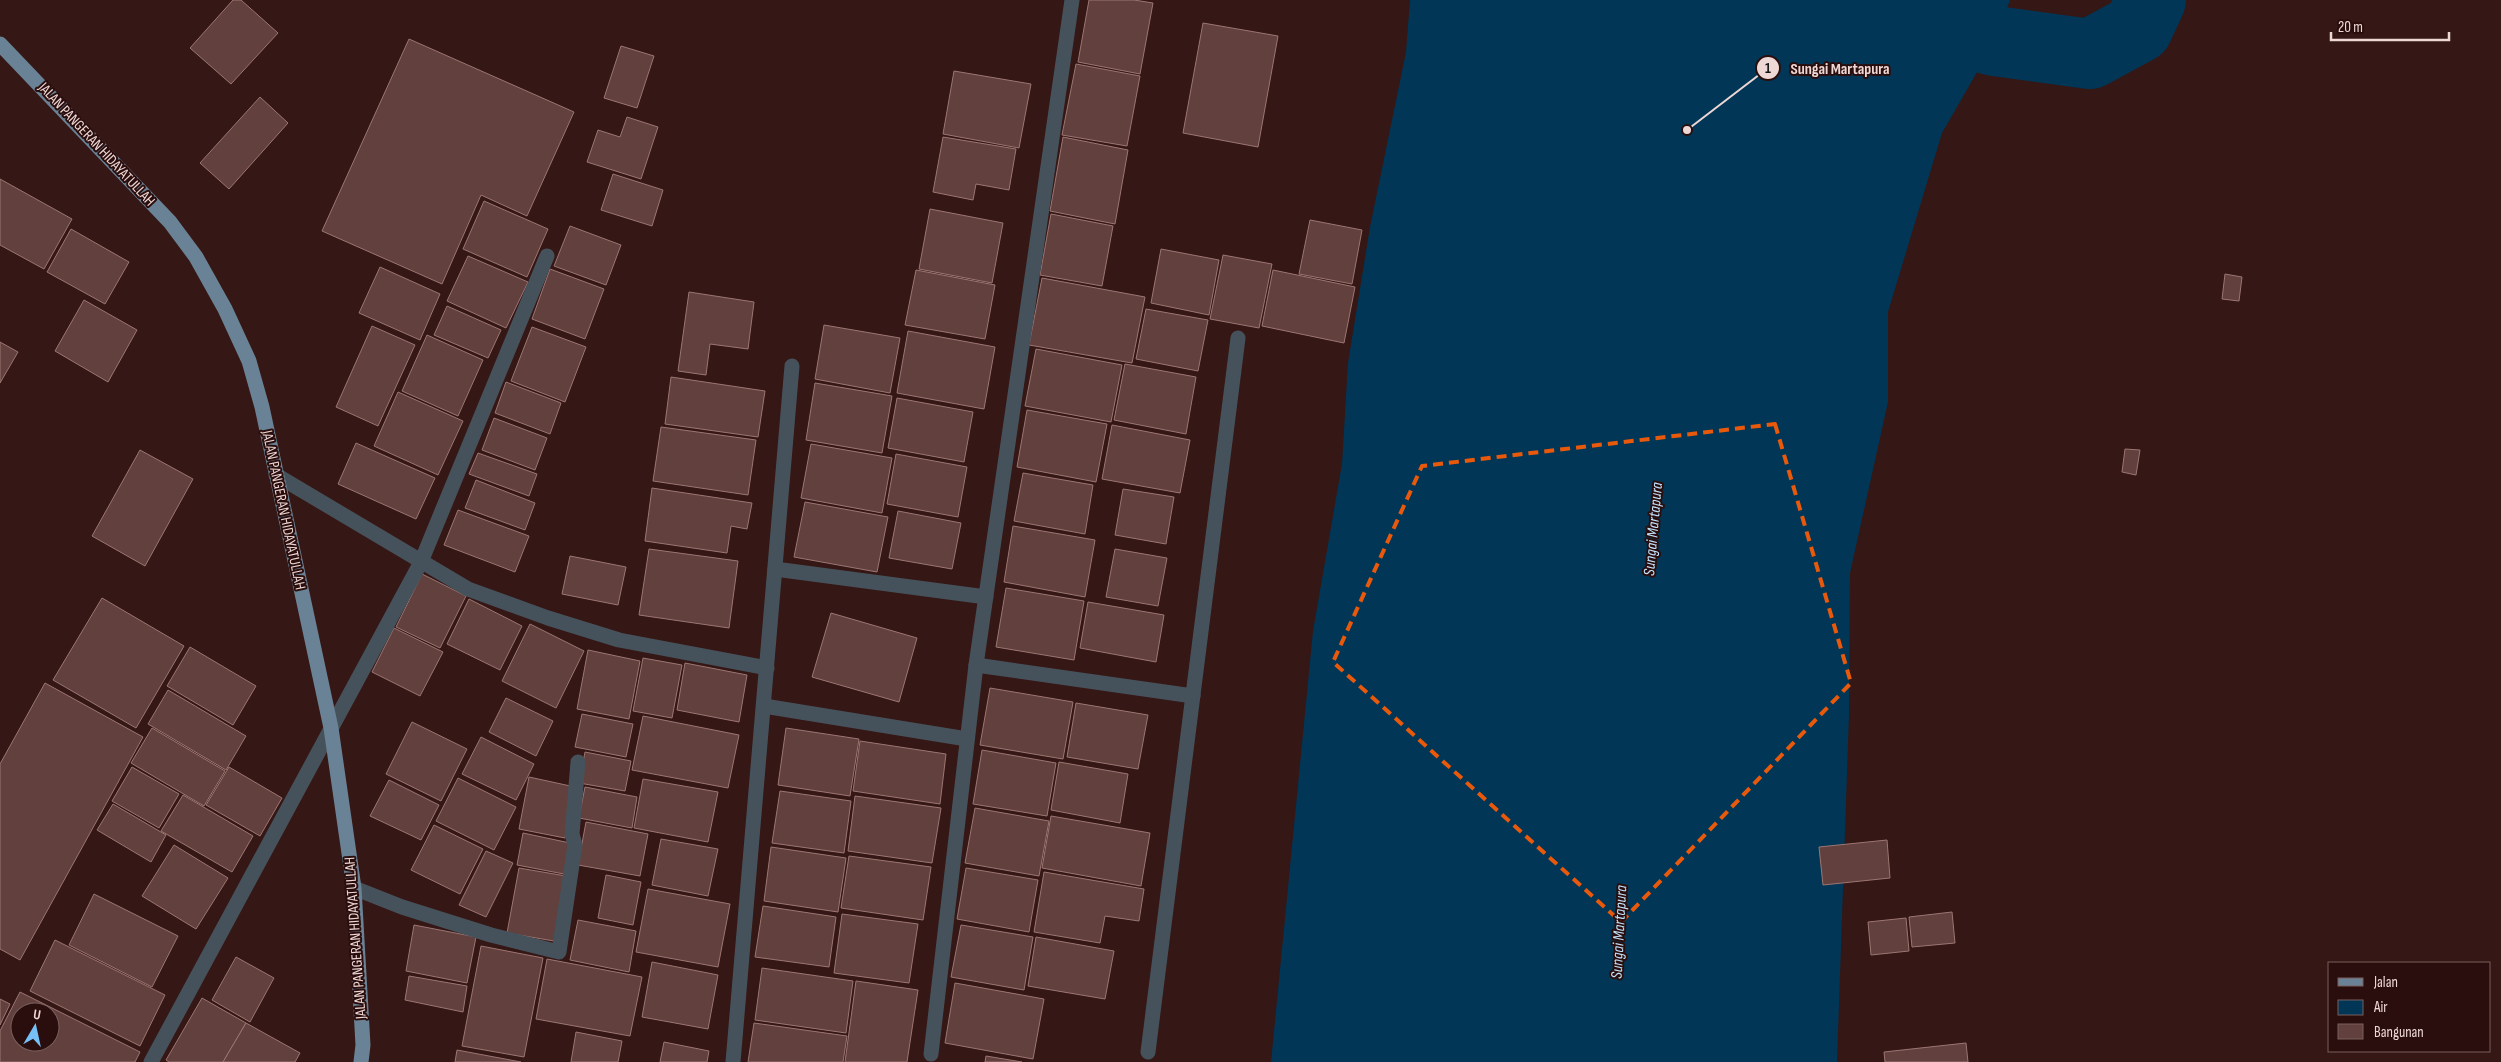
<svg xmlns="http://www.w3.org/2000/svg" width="2501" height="1062" viewBox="0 0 2501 1062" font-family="'Sofia Sans Condensed',sans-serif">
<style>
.water{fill:#023656}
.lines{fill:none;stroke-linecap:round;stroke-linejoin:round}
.river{stroke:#023656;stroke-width:70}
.building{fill:#62403d;stroke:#9c7673;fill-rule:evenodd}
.street{stroke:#46525b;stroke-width:15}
.primary{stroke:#6a8295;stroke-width:15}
.marked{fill:none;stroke:#e8590c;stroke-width:4;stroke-dasharray:10 6;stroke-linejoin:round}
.labels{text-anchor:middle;stroke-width:4;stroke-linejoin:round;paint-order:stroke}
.street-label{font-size:15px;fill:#eed8d6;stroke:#2a0e0d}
.water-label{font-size:16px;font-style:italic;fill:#c2e3fd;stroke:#2a0e0d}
.leader{fill:none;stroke:#eed8d6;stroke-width:2}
.callout-dot{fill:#eed8d6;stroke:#2a0e0d;stroke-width:2}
.mark-label{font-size:15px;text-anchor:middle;font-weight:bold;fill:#111}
.callout-label{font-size:16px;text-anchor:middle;font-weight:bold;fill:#eed8d6;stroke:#2a0e0d;stroke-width:4;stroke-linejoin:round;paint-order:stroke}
</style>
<rect width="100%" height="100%" fill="#351715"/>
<path class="water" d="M1410,0H2010L1995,41L1942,133L1888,312V402L1850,573L1849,715L1837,1062H1271L1313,631L1342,464L1348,363L1370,227L1406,52Z"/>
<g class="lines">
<path class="river" d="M1837,0L1995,41L2090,54L2138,28L2151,0"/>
</g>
<g class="building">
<path d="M233,0H241L278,33L231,84L190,48Z"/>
<path d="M1089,0H1134L1153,3L1140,74L1078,62Z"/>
<path d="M1203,23L1278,36L1258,147L1183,133Z"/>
<path d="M409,39L574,112L527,216L481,195L442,284L322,231Z"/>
<path d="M621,46L654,56L637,108L604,98Z"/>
<path d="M1076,64L1140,76L1127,146L1062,135Z"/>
<path d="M954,71L1031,84L1019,148L943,134Z"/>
<path d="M260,97L288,123L229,189L200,163Z"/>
<path d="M627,117L658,127L641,179L587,162L598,130L620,137Z"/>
<path d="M943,137L1016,149L1009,190L976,184L973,200L933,192Z"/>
<path d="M1063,137L1128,150L1115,224L1050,211Z"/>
<path d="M613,174L663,190L652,226L601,210Z"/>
<path d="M0,179L72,219L44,269L0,245Z"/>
<path d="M484,201L548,229L527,277L463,249Z"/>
<path d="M930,209L1003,223L992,283L919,269Z"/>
<path d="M1051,214L1113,226L1102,286L1040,275Z"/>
<path d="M1310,220L1362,230L1352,284L1299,274Z"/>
<path d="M570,226L621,245L606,285L554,266Z"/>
<path d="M71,229L129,262L105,304L47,272Z"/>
<path d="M1161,249L1219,260L1209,315L1151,303Z"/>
<path d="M1223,255L1272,264L1259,328L1210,319Z"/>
<path d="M468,256L528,282L506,328L447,301Z"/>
<path d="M380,267L440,294L420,340L359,313Z"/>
<path d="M550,269L604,289L585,339L532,319Z"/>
<path d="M916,270L995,285L985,339L905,325Z"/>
<path d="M1273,270L1355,287L1344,343L1262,326Z"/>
<path d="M2225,274L2242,277L2239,301L2222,299Z"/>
<path d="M1042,278L1145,297L1132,363L1029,345Z"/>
<path d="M689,292L754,302L748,349L710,344L706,375L678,371Z"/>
<path d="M84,300L137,330L108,382L55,351Z"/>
<path d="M447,306L501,330L488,358L434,335Z"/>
<path d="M1146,309L1208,320L1198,371L1136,359Z"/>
<path d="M824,325L900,338L890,393L815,379Z"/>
<path d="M372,326L415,345L378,426L336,407Z"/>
<path d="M532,327L586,347L565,402L511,381Z"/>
<path d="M908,331L995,347L984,409L897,393Z"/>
<path d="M427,335L483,360L458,416L402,391Z"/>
<path d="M0,342L18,352L0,383Z"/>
<path d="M1036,349L1122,365L1111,422L1025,406Z"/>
<path d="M1125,364L1196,377L1186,434L1114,420Z"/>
<path d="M671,377L765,391L758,437L665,424Z"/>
<path d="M506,382L561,403L550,434L495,413Z"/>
<path d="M815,383L892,396L882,453L806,440Z"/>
<path d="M398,392L463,421L438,475L374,446Z"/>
<path d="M897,398L973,412L964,462L888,448Z"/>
<path d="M1027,410L1107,424L1096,482L1017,467Z"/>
<path d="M494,418L547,438L535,470L482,450Z"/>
<path d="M1112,425L1190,440L1180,493L1102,479Z"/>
<path d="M661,427L756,440L748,495L653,481Z"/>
<path d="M356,443L435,478L416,519L338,484Z"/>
<path d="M811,444L892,458L882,513L801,498Z"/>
<path d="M2125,449L2140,450L2136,475L2122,472Z"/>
<path d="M140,450L193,479L145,566L92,536Z"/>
<path d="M478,453L537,474L529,496L469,474Z"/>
<path d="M896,454L967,467L958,517L887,504Z"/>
<path d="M1023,473L1093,485L1085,534L1014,521Z"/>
<path d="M476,480L535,503L525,530L465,508Z"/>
<path d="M652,488L752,503L747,529L731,526L727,553L645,541Z"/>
<path d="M1123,489L1174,497L1166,544L1115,535Z"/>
<path d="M805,502L888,517L877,572L794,557Z"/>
<path d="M458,510L529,536L515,572L444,545Z"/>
<path d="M898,511L961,523L952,569L889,558Z"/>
<path d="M1013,526L1095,540L1085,597L1004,582Z"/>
<path d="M649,549L738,561L729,628L639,615Z"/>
<path d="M1115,549L1167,558L1158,606L1106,597Z"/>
<path d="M570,556L626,567L618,605L562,594Z"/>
<path d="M422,574L466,596L440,648L396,627Z"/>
<path d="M1006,588L1084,601L1074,660L996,647Z"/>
<path d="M102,598L184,646L136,728L53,680Z"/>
<path d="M469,599L522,626L500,670L447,644Z"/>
<path d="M1088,602L1164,615L1156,662L1080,648Z"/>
<path d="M831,613L917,638L899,702L812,677Z"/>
<path d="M530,624L584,651L556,708L502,681Z"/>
<path d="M394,628L443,652L420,696L372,672Z"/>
<path d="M190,647L256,686L233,725L167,686Z"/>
<path d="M588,650L640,661L629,719L577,709Z"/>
<path d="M643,658L682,665L672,718L633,711Z"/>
<path d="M685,663L747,675L739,722L677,710Z"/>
<path d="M45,683L143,737L20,960L0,949V764Z"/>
<path d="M990,688L1073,702L1063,759L980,745Z"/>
<path d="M168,690L246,736L226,770L148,724Z"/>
<path d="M506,698L553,721L536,756L489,732Z"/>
<path d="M1076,703L1148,715L1138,769L1067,757Z"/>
<path d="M582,714L633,724L626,757L575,747Z"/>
<path d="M643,716L739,735L728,788L632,770Z"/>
<path d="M412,722L467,749L441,801L386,774Z"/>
<path d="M152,728L225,771L204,806L131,763Z"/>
<path d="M786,728L859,739L850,796L778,785Z"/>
<path d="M481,737L534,764L516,800L462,774Z"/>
<path d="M860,741L946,754L940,804L853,791Z"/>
<path d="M982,750L1056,763L1047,816L973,804Z"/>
<path d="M585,752L631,761L625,791L579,783Z"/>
<path d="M1059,762L1128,774L1120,823L1051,810Z"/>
<path d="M132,767L179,794L159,828L112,801Z"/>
<path d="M229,767L282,798L260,836L206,805Z"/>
<path d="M529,777L575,787L565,838L519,829Z"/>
<path d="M458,778L516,807L494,850L436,821Z"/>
<path d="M643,779L718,792L708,842L634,828Z"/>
<path d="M389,780L439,805L421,840L370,816Z"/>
<path d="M585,787L637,797L632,828L579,818Z"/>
<path d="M780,791L851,801L844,853L772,843Z"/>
<path d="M183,795L253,836L232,872L161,831Z"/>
<path d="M855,796L941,808L932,863L848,851Z"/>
<path d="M113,804L166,835L151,862L97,830Z"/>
<path d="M975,808L1049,821L1039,876L965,863Z"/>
<path d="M1051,816L1150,833L1141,886L1042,868Z"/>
<path d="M586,822L648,834L640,876L578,865Z"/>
<path d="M434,825L483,849L460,894L411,870Z"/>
<path d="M523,833L570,843L564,874L517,865Z"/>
<path d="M661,839L718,849L708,896L652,885Z"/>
<path d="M1887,840L1890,878L1823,885L1819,847Z"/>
<path d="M174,845L228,878L196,929L142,896Z"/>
<path d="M771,847L846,858L838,912L764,901Z"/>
<path d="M486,851L513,863L486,917L459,905Z"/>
<path d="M849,856L931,867L923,920L841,908Z"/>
<path d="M519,868L566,876L554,941L507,933Z"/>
<path d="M966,868L1038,880L1029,932L957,919Z"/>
<path d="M1044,872L1144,889L1139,921L1105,916L1100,943L1034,932Z"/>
<path d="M606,875L641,882L633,925L598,918Z"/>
<path d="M648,889L730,904L718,967L636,952Z"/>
<path d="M94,894L178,936L152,987L69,945Z"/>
<path d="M763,906L836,917L829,967L755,957Z"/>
<path d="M1952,912L1955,943L1912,947L1909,917Z"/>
<path d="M842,914L918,924L909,983L834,973Z"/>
<path d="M1906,918L1909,951L1871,955L1868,922Z"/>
<path d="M578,920L636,931L629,972L570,960Z"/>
<path d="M414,925L476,937L467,983L406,971Z"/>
<path d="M961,925L1033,937L1024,990L951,977Z"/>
<path d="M1036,937L1114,951L1105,999L1028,986Z"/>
<path d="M55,940L165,995L140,1046L30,991Z"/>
<path d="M481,946L543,958L524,1057L462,1046Z"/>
<path d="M236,957L274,978L250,1022L212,1000Z"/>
<path d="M547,959L642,977L630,1036L536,1019Z"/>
<path d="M652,962L718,975L708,1029L642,1017Z"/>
<path d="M762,968L853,981L846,1033L755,1020Z"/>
<path d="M409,976L467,986L463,1012L405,1000Z"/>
<path d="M856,981L918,990L907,1062H845Z"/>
<path d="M955,983L1044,999L1033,1059L945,1043Z"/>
<path d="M20,992L140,1052L135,1062H0V1031ZM20,1012H50V1042H20Z"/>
<path d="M202,998L246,1023L223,1062H169L166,1060Z"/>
<path d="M0,999L10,1004L0,1025Z"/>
<path d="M246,1023L300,1053L295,1062H223Z"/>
<path d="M754,1023L847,1036L843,1062H748Z"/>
<path d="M576,1032L622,1041L618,1062H571Z"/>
<path d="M664,1042L709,1051L707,1062H660Z"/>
<path d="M1966,1043L1968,1062H1885L1884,1052Z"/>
<path d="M457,1050L521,1062H455Z"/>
<path d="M986,1056L1022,1062H985Z"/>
</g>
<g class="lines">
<g class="street">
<path d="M276,475L468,589L548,618L619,640L767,668"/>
<path d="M775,569L986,597"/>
<path d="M976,665L1193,696"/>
<path d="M764,706L967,739"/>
<path d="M354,888L402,907L491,935L559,952L575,845L572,834L578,762"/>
<path d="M1148,1052L1238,338"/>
<path d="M931,1054L976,665L1072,0"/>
<path d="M151,1062L421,562L547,256"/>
<path d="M733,1062L792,366"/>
</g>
<path class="primary" d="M0,44L170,222L196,257L225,309L249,361L262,407L331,728L354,888L363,1045L361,1062"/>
</g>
<path class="marked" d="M1775,424L1851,683L1621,922L1333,662L1422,466Z"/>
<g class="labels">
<g class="street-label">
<text transform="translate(97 144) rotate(47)" y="5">JALAN PANGERAN HIDAYATULLAH</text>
<text transform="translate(284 510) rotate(78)" y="5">JALAN PANGERAN HIDAYATULLAH</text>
<text transform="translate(355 938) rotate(-94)" y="5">JALAN PANGERAN HIDAYATULLAH</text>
</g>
<g class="water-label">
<text transform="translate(1652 529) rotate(-85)" y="6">Sungai Martapura</text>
<text transform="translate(1618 932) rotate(-87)" y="6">Sungai Martapura</text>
</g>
</g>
<path class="leader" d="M1687 130L1768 68"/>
<g class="callout-dot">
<circle cx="1687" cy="130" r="5"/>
<circle cx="1768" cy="68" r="12"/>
</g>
<g class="mark-label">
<text x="1768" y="73">1</text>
</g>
<g class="callout-label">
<text x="1840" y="74">Sungai Martapura</text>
</g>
<rect x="2328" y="962" width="162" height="90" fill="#2a0e0d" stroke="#785f5d"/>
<rect x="2338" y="978" width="25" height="8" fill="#6a8295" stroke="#785f5d"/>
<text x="2374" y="987" font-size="15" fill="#eed8d6">Jalan</text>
<rect x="2338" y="1000" width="25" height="15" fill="#023656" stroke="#785f5d"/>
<text x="2374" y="1012" font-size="15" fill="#eed8d6">Air</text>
<rect x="2338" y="1024" width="25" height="15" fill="#62403d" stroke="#785f5d"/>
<text x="2374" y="1037" font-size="15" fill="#eed8d6">Bangunan</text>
<g transform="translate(35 1027) rotate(9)"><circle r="24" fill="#2a0e0d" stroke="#785f5d"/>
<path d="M0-4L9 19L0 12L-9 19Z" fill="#77bff7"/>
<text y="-8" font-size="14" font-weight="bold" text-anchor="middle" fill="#eed8d6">U</text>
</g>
<path d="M2331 32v8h118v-8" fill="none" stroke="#eed8d6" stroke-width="2.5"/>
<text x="2338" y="32" font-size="15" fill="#eed8d6" stroke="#2a0e0d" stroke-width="4" paint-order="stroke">20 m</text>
</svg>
